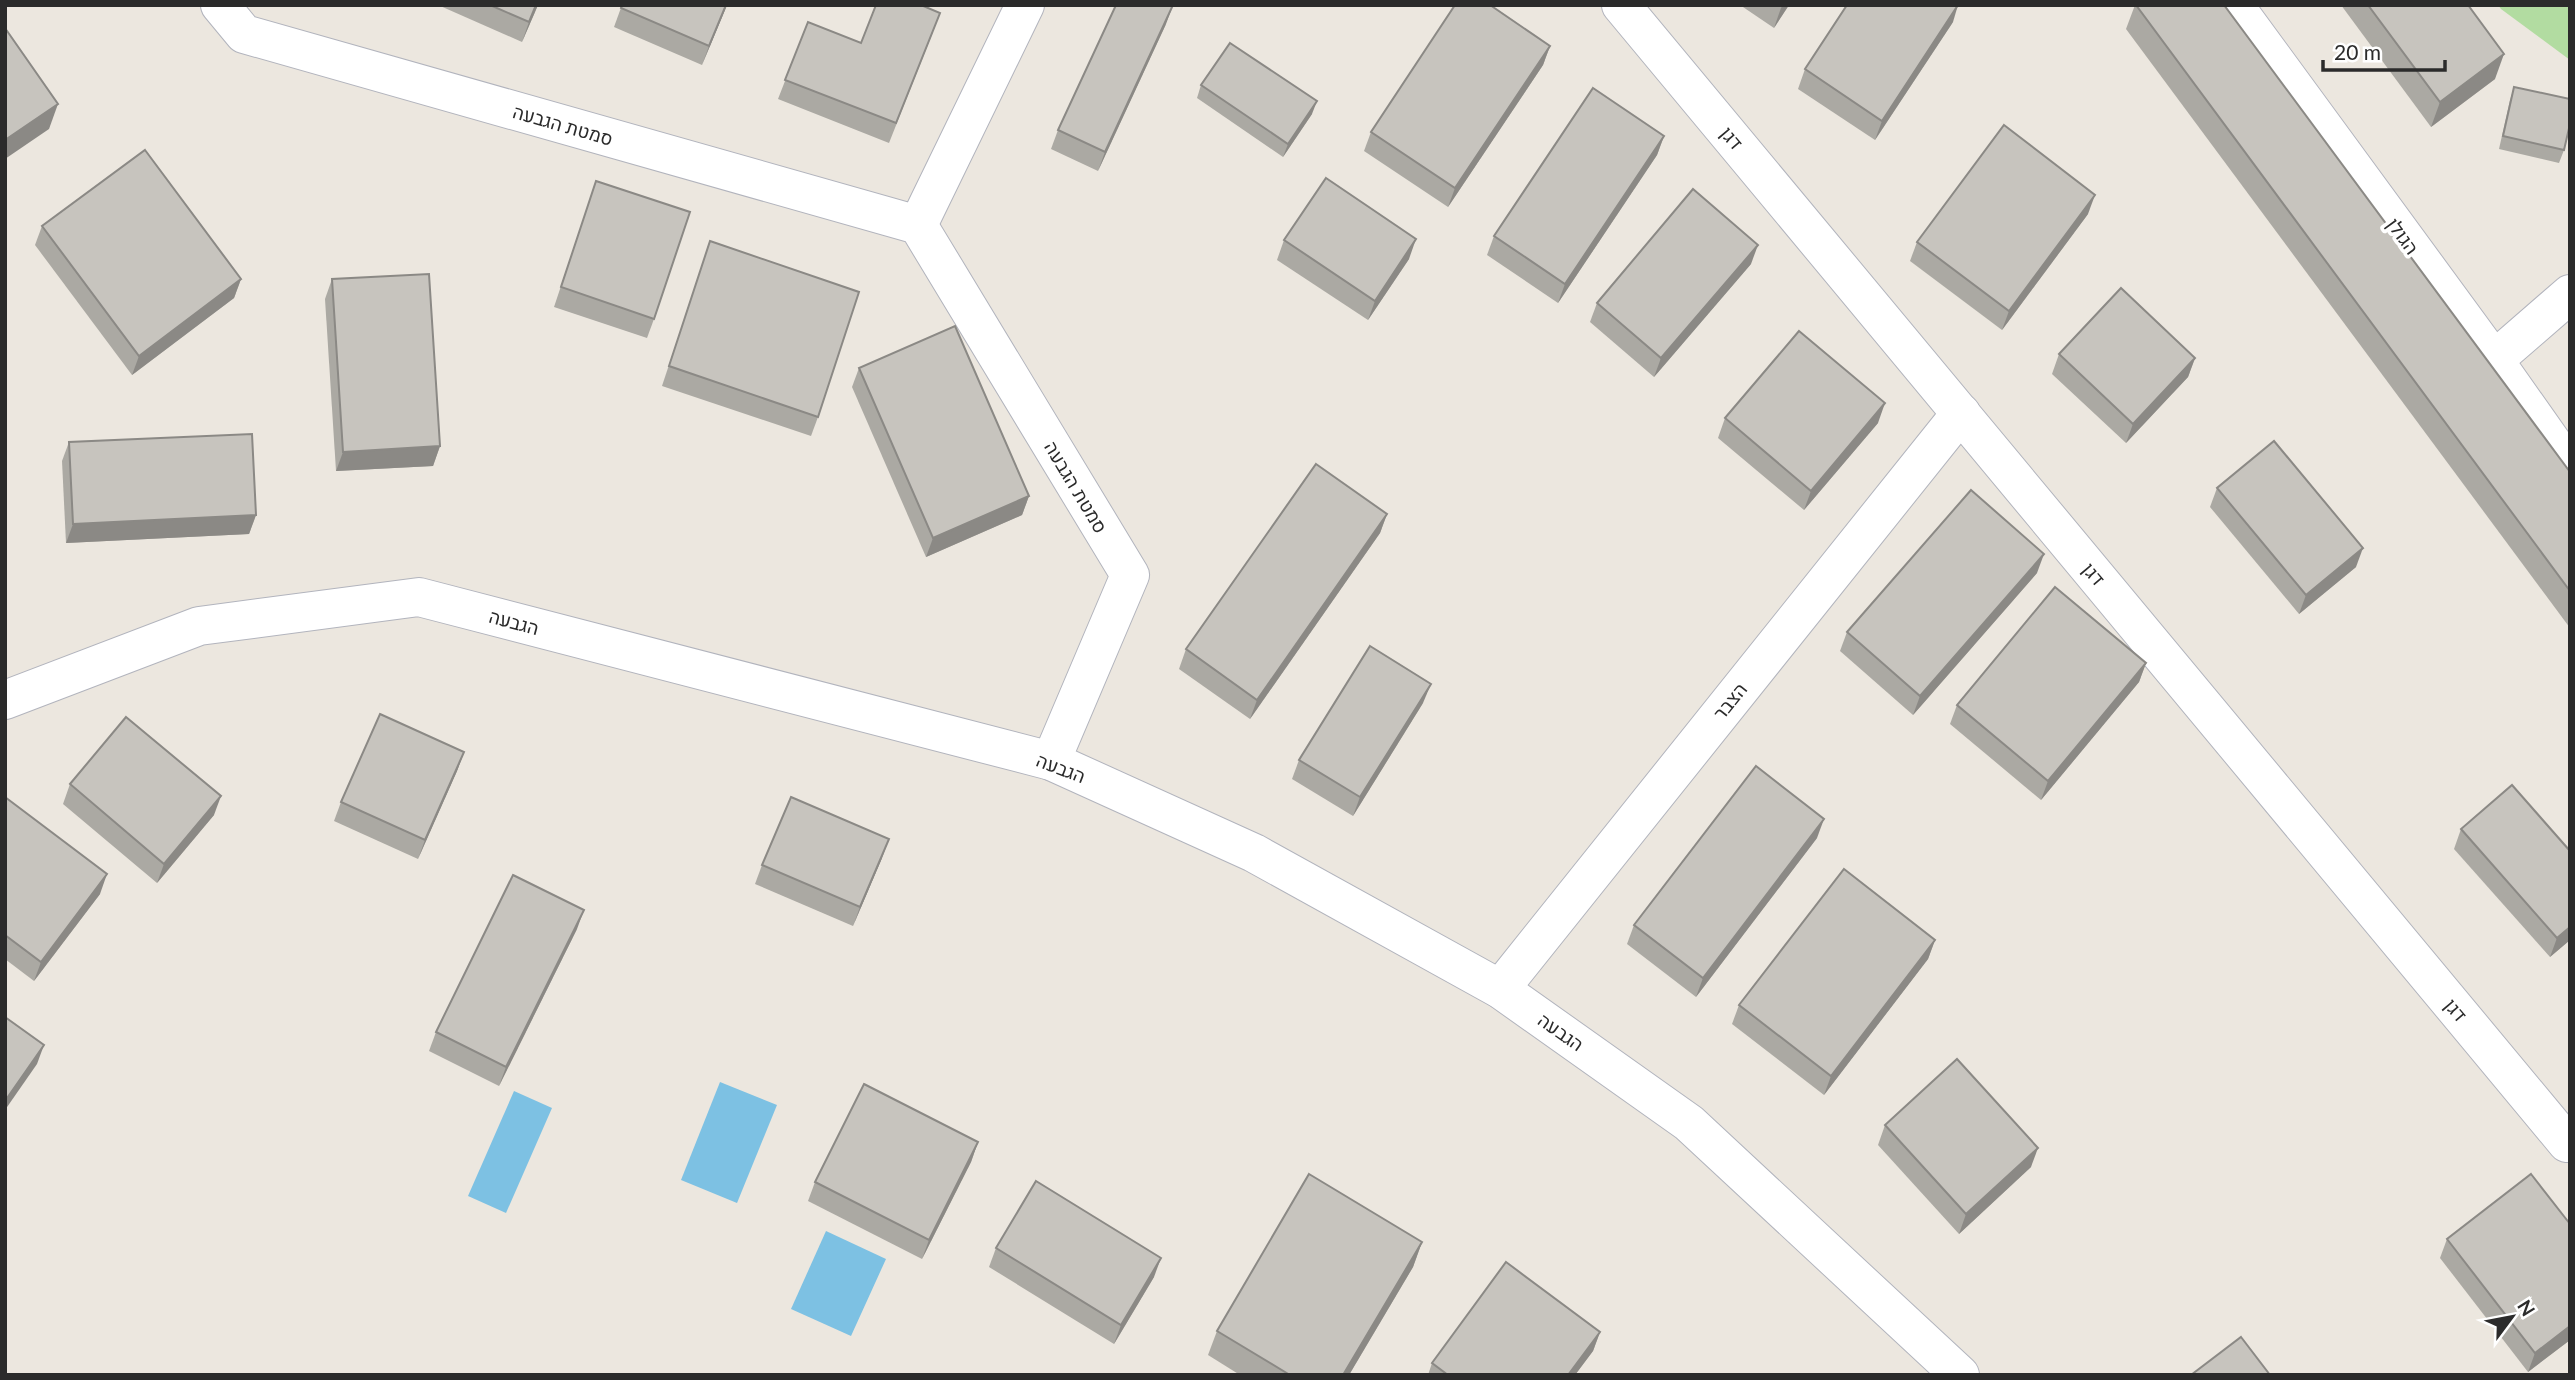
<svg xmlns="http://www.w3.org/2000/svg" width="2575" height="1380" viewBox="0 0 2575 1380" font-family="Lato,Heebo,sans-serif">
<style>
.green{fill:#b2dca1}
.water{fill:#7dc1e3}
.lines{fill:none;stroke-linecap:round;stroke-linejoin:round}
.street-casing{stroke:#b2b4bd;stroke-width:40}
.secondary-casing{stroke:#b2b4bd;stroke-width:40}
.street{stroke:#fff;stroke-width:38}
.secondary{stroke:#fff;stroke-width:38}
.wall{fill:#aba9a3}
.shaded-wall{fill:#8b8985}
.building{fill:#c7c4be;stroke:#8b8985;stroke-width:2}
.labels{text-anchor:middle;stroke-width:7;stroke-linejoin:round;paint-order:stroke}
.street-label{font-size:19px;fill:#2b2b2b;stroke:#fff}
</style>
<rect width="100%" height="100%" fill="#ece7df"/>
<path class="green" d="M2498,5H2570V60L2501,9Z"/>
<g class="water">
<path d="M720,1082L777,1105L737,1203L681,1180Z"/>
<path d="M514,1091L552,1108L506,1213L468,1196Z"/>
<path d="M826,1231L886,1259L851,1336L791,1309Z"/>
</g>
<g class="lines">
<g class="street-casing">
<g id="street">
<path d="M220,5L244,34L918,225L1130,575L1051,761"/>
<path d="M1621,5L2567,1143"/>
<path d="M2234,5L2494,360L2570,468"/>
<path d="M918,225L1025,5"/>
<path d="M2494,360L2570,294"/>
<path d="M1500,989L1961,413"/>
</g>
</g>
<g class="secondary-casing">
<path id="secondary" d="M5,700L199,626L419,597L1051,761L1254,853L1500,989L1689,1123L1960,1375"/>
</g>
<use href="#street" class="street"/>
<use href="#secondary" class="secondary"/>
</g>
<g class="wall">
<path d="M438,5H538L522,42Z"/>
<path d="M622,5H727L702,65L614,27Z"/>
<path d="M1740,5H1789L1774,28Z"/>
<path d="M2135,5H2224L2570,472V628L2126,29Z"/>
<path d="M2341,5H2468L2495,79L2431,127Z"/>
<path d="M808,22L861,43L933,32L889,143L778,99Z"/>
<path d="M1953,22L1875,140L1798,89L1805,69Z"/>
<path d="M1166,24L1098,171L1051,149L1058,130Z"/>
<path d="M1550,46L1543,65L1448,207L1364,151L1371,132Z"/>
<path d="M1201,85L1312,114L1283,157L1197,98Z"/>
<path d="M2514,87L2564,150L2559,163L2499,149L2510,100Z"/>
<path d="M1664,136L1657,155L1558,303L1487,255L1494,236Z"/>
<path d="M596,181L654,319L647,338L554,307Z"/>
<path d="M2088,214L2002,330L1910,261L1917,242Z"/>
<path d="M42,226L241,279L234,298L132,375L35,245Z"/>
<path d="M1284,240L1409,259L1368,320L1277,260Z"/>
<path d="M710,241L818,417L811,436L662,386Z"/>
<path d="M1751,264L1654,377L1590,322L1597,303Z"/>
<path d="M332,279L440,446L433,466L336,471L325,299Z"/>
<path d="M2059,354L2195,358L2188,377L2126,443L2052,374Z"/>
<path d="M859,368L1029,496L1022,515L926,557L852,387Z"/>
<path d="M1725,418L1878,423L1804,510L1718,438Z"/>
<path d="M69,442L256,515L249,534L66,543L62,461Z"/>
<path d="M2217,488L2356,567L2299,614L2210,507Z"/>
<path d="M1387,514L1380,533L1250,719L1179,669L1186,649Z"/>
<path d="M2037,573L1913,715L1840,651L1847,632Z"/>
<path d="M2146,663L2139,682L2041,800L1950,724L1957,705Z"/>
<path d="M1423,703L1353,816L1292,779L1299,760Z"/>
<path d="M464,752L457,771L418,859L334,821L341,802Z"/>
<path d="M70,784L214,815L157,883L63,804Z"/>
<path d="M5,797L100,894L34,981L5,959Z"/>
<path d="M2461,829L2570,851V940L2550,957L2454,849Z"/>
<path d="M1817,838L1696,997L1627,944L1634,925Z"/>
<path d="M882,858L853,926L755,884L762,865Z"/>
<path d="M577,929L499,1086L429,1051L436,1032Z"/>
<path d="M1935,940L1928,959L1824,1095L1732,1024L1739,1005Z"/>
<path d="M1885,1125L2031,1167L1959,1234L1878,1145Z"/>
<path d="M978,1142L971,1162L922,1259L808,1201L815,1182Z"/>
<path d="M2447,1239L2570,1340L2528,1372L2440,1258Z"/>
<path d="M1422,1242L1413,1267L1349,1375H1240L1208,1355L1217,1331Z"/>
<path d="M996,1248L1154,1277L1114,1344L989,1267Z"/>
<path d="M1600,1332L1593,1351L1575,1375H1428L1432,1363Z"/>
</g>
<g class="shaded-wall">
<path d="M536,5H538L522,42L529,22Z"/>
<path d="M726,5H727L702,65L709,46Z"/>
<path d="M1173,5L1166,24L1098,171L1105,152Z"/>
<path d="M1783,5H1789L1774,28L1781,8Z"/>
<path d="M1958,5L1953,22L1875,140L1882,121Z"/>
<path d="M1550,46L1543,65L1448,207L1455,188Z"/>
<path d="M2504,54L2495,79L2431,127L2440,102Z"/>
<path d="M1317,101L1312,114L1283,157L1288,144Z"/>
<path d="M58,104L49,129L5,159V140Z"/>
<path d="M1664,136L1657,155L1558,303L1565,284Z"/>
<path d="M2095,195L2088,214L2002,330L2009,311Z"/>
<path d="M1416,239L1409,259L1368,320L1375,301Z"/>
<path d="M1758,245L1751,264L1654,377L1661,358Z"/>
<path d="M241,279L234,298L132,375L139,356Z"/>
<path d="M2195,358L2188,377L2126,443L2133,424Z"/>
<path d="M1885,403L1878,423L1804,510L1811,491Z"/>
<path d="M440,446L433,466L336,471L343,452Z"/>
<path d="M1029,496L1022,515L926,557L933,538Z"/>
<path d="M1387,514L1380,533L1250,719L1257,700Z"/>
<path d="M256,515L249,534L66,543L73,524Z"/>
<path d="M2363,548L2356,567L2299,614L2306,595Z"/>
<path d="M2044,554L2037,573L1913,715L1920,696Z"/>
<path d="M2146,663L2139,682L2041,800L2048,781Z"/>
<path d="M1431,684L1423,703L1353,816L1360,797Z"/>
<path d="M464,752L457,771L418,859L425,840Z"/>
<path d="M221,796L214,815L157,883L164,864Z"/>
<path d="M1824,819L1817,838L1696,997L1703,978Z"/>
<path d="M889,839L882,858L853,926L860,907Z"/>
<path d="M107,874L100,894L34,981L41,962Z"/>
<path d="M584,910L577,929L499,1086L506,1067Z"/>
<path d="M2570,927V940L2550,957L2557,938Z"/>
<path d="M1935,940L1928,959L1824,1095L1831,1076Z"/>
<path d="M44,1045L37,1064L5,1110V1101Z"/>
<path d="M978,1142L971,1162L922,1259L929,1240Z"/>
<path d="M2038,1148L2031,1167L1959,1234L1966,1214Z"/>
<path d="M1422,1242L1413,1267L1349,1375H1343Z"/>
<path d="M1161,1258L1154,1277L1114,1344L1121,1325Z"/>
<path d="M2570,1326V1340L2528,1372L2535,1353Z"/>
<path d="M1600,1332L1593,1351L1575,1375H1568Z"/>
</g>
<g class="building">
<path d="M490,5H536L529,22Z"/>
<path d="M622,5H726L709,46L621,8Z"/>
<path d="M876,5H921L940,13L896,123L785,80L808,22L861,43Z"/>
<path d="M1116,5H1173L1105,152L1058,130Z"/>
<path d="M1455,5H1490L1550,46L1455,188L1371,132Z"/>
<path d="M1847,5H1958L1882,121L1805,69Z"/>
<path d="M2136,5H2224L2570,472V591Z"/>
<path d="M2368,5H2468L2504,54L2440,102Z"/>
<path d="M5,28L58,104L5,140Z"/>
<path d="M1230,43L1317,101L1288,144L1201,85Z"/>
<path d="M2514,87L2570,99V124L2564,150L2503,136Z"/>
<path d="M1593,88L1664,136L1565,284L1494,236Z"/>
<path d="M2004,125L2095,195L2009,311L1917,242Z"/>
<path d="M145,150L241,279L139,356L42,226Z"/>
<path d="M1326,178L1416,239L1375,301L1284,240Z"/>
<path d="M596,181L690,212L654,319L561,287Z"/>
<path d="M1693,189L1758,245L1661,358L1597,303Z"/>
<path d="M710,241L859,292L818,417L669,366Z"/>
<path d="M429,274L440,446L343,452L332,279Z"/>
<path d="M2121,288L2195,358L2133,424L2059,354Z"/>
<path d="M955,326L1029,496L933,538L859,368Z"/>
<path d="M1799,331L1885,403L1811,491L1725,418Z"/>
<path d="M252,434L256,515L73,524L69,442Z"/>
<path d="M2274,441L2363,548L2306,595L2217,488Z"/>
<path d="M1316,464L1387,514L1257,700L1186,649Z"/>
<path d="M1971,490L2044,554L1920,696L1847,632Z"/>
<path d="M2055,587L2146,663L2048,781L1957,705Z"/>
<path d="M1370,646L1431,684L1360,797L1299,760Z"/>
<path d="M380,714L464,752L425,840L341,802Z"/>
<path d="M126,717L221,796L164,864L70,784Z"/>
<path d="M1756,766L1824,819L1703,978L1634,925Z"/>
<path d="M2512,785L2570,851V927L2557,938L2461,829Z"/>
<path d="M5,797L107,874L41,962L5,935Z"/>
<path d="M791,797L889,839L860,907L762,865Z"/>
<path d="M1844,869L1935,940L1831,1076L1739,1005Z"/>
<path d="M513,875L584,910L506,1067L436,1032Z"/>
<path d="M5,1017L44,1045L5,1101Z"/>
<path d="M1957,1059L2038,1148L1966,1214L1885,1125Z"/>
<path d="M864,1084L978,1142L929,1240L815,1182Z"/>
<path d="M1309,1174L1422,1242L1343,1375H1290L1217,1331Z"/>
<path d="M2531,1174L2570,1224V1326L2535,1353L2447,1239Z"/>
<path d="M1036,1181L1161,1258L1121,1325L996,1248Z"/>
<path d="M1506,1262L1600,1332L1568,1375H1448L1432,1363Z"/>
<path d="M2241,1337L2270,1375H2191Z"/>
</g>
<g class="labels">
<g class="street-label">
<text transform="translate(563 125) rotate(16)" y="7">סמטת הגבעה</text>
<text transform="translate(1732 138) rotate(50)" y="7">דגן</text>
<text transform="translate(2403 236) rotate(54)" y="7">הגולן</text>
<text transform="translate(1076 487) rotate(59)" y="7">סמטת הגבעה</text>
<text transform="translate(2094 574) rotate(50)" y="7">דגן</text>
<text transform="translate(514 622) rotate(15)" y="7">הגבעה</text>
<text transform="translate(1730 701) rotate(-51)" y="7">הצבר</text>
<text transform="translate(1061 768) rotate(21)" y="7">הגבעה</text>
<text transform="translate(2456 1010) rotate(50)" y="7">דגן</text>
<text transform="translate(1561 1032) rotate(35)" y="7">הגבעה</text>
</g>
</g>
<rect width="2575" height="1380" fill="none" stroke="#2b2b2b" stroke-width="14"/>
<g transform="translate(2512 1317) rotate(58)" stroke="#ffffff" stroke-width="5" paint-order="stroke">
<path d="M0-5L12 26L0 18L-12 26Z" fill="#2b2b2b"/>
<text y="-10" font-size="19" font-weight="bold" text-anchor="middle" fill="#2b2b2b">N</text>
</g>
<path d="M2323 60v10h122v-10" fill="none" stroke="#2b2b2b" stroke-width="3.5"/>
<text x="2334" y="60" font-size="21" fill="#2b2b2b" stroke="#ffffff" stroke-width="5" paint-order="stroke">20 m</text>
</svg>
